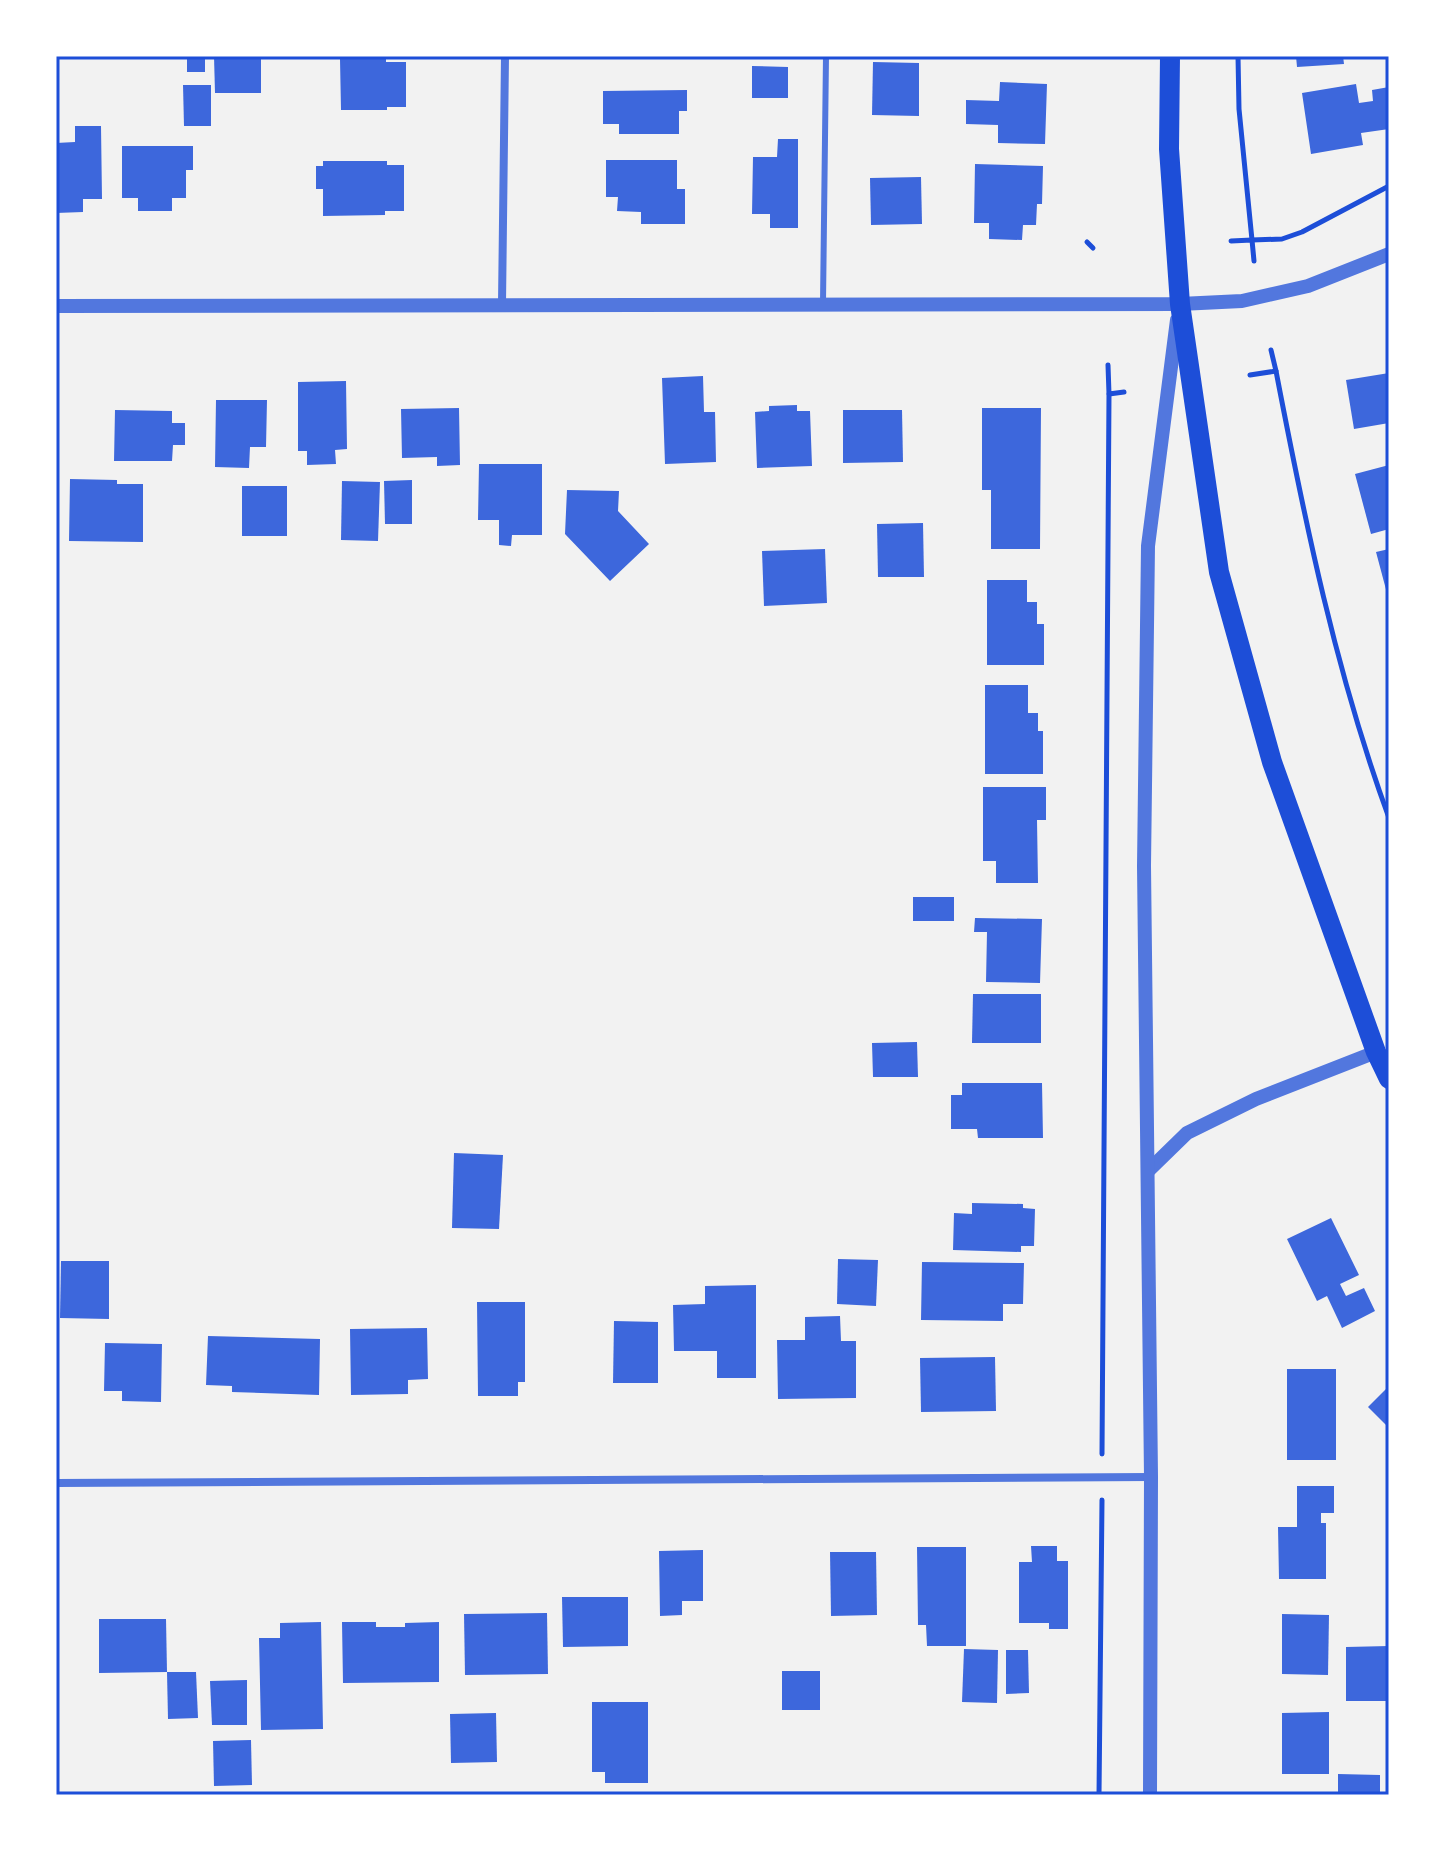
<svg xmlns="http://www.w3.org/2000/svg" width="1445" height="1851" viewBox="0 0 1445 1851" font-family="Quicksand,sans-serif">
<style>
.building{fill:#3d67dc}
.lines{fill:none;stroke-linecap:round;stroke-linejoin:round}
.path{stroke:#1d4ed8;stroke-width:5}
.service{stroke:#5277de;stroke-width:6}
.minor{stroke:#5277de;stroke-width:8}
.tertiary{stroke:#5277de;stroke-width:14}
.primary{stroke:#1d4ed8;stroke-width:20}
.neatline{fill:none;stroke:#1d4ed8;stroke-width:3}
</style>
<rect width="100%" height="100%" fill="#f2f2f2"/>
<g class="building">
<rect x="187" y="56" width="18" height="16"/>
<path d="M214,56H261V93H215Z"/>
<rect x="956" y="56" width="23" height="3"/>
<path d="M1296,56H1343L1344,64L1297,67Z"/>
<path d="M340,59H386V62H406V107H387V110H341Z"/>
<path d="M873,62L919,63V116L872,115Z"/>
<path d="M752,66L788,67V98H752Z"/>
<path d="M1000,82L1047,84L1045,144L998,143V125L966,124V100L999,101Z"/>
<path d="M1356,84L1359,103L1373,101L1372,90L1389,87V129L1361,133L1363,145L1311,154L1302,93Z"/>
<path d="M183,85H211V126H184Z"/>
<path d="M687,90V111H679V134H619V124H603V91Z"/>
<path d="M75,126H101L102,199H83V212L56,213V143L75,142Z"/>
<path d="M778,139H798V228H770V214H752L753,157H777Z"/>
<path d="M122,146H193V170H186V198H172V211H138V198H122Z"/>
<path d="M606,160H677V189H685V224H641V212L617,211L618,197H606Z"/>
<path d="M323,161H387V165H404V211H385V215L323,216V189H316V166H323Z"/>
<path d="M975,164L1043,166L1042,204H1037L1036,225H1023L1022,240L989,239V223H974Z"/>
<path d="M921,177L922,224L871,225L870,178Z"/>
<path d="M1389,373V423L1354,429L1346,380Z"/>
<path d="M703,376L704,412H715L716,462L665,464L662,378Z"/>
<path d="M346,381L347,449L335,450L336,464L307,465V451H298V382Z"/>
<path d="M216,400H267L266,447H250L249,468L215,467Z"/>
<path d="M797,405V411H810L812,466L757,468L755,412L769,411V406Z"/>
<path d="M459,408L460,465L437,466V457L402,458L401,409Z"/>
<path d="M982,408H1041L1040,549H991V490H982Z"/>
<path d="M115,410L172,411V423H185V445H173L172,461H114Z"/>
<path d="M843,410H902L903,462L843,463Z"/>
<path d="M479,464H542V535H512L511,546L499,545V520H478Z"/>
<path d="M1389,465V529L1371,534L1355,474Z"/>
<path d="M70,479L117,480V484H143V542L69,541Z"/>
<path d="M412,480V524H385L384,481Z"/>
<path d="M342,481L380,482L378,541L341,540Z"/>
<rect x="242" y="486" width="45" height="50"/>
<path d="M567,490L619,491L618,511L649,544L610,581L565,534Z"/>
<path d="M923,523L924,577H878L877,524Z"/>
<path d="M825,549L827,603L764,606L762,551Z"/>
<path d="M1389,549V597H1388L1376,552Z"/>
<path d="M987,580H1027V602H1037V624H1044V665H987Z"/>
<path d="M985,685H1028V713H1038V731H1043V774H985Z"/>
<path d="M983,787H1046V820H1037L1038,883H996V861H983Z"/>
<rect x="913" y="897" width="41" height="24"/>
<path d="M975,918L1042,919L1040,983L986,982L987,932H974Z"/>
<path d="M973,994H1041V1043H972Z"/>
<path d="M917,1042L918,1077H873L872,1043Z"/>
<path d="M962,1083H1042L1043,1138H978L977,1129H951V1095H962Z"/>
<path d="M454,1153L503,1155L499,1229L452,1228Z"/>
<path d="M972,1203L1023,1204V1208L1035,1209L1034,1246H1021V1252L953,1250L954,1213L972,1214Z"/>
<path d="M1331,1218L1359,1275L1340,1284L1346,1296L1364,1288L1375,1311L1342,1328L1327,1296L1317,1301L1287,1239Z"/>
<path d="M838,1259L878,1260L876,1306L837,1304Z"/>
<path d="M61,1261H109V1319L60,1318Z"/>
<path d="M922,1262L1024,1263L1023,1304H1003V1321L921,1320Z"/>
<path d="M756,1285V1378H717V1351H674L673,1305L705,1304V1286Z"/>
<path d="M477,1302H525V1382H518V1396H478Z"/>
<path d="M840,1316L841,1341H856V1398L778,1399L777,1340H805V1317Z"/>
<path d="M614,1321L658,1322V1383H613Z"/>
<path d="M427,1328L428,1379L408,1380V1394L351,1395L350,1329Z"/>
<path d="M208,1336L320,1339L319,1395L232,1392V1386L206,1385Z"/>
<path d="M105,1343L162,1344L161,1402L122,1401V1391H104Z"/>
<path d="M995,1357L996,1411L921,1412L920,1358Z"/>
<rect x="1287" y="1369" width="49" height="91"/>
<path d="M1389,1386V1428L1368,1407Z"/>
<path d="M1297,1486H1334V1513H1321V1523H1326V1579H1279L1278,1527H1297Z"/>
<path d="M1031,1546H1057V1561H1068V1629H1049V1623H1019V1562H1032Z"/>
<path d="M917,1547H966V1646H927L926,1625H918Z"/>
<path d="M703,1550V1601H682V1615L660,1616L659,1551Z"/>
<path d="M830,1552H876L877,1615L831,1616Z"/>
<path d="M562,1597H628V1646L563,1647Z"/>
<path d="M547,1613L548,1674L465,1675L464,1614Z"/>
<path d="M1282,1614L1329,1615L1328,1675L1282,1674Z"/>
<path d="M99,1619H166L167,1672L99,1673Z"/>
<path d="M321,1622L323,1729L261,1730L259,1638H280V1623Z"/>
<path d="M342,1622H376V1627H405V1623L439,1622V1682L343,1683Z"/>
<path d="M1389,1646V1701H1346V1647Z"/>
<path d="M964,1649L998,1650L997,1703L962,1702Z"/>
<path d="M1006,1650H1028L1029,1693L1006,1694Z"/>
<rect x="782" y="1671" width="38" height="39"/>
<path d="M167,1672H196L198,1718L168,1719Z"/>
<path d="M247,1680V1725H212L210,1681Z"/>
<path d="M592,1702H648V1783H605V1772H592Z"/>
<path d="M1329,1712V1774H1282V1713Z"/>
<path d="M496,1713L497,1762L451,1763L450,1714Z"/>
<path d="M251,1740L252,1785L214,1786L213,1741Z"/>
<path d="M1338,1774L1380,1775V1795H1338Z"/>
</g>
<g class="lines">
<g class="path">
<path d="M1238,56L1239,109L1252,240L1282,239L1302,232L1389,186"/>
<path d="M1231,241L1252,240L1254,261"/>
<path d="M1087,242L1093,248"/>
<path d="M1108,365L1109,394L1124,392"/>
<path d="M1276,371C1305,522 1336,673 1389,818"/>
<path d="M1250,375L1276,371L1271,350"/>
<path d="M1102,1454L1109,394"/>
<path d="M1099,1795L1102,1500"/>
</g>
<path class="service" d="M823,303L826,56"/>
<g class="minor">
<path d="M502,304L505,56"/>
<path d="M56,1483L1151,1477"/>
</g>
<g class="tertiary">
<path d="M56,306L1180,304L1242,301L1308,286L1389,254"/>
<path d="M1148,1171L1187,1133L1256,1099L1376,1052"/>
<path d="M1150,1795L1151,1477L1144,866L1148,546L1177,320"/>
</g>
<path class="primary" d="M1170,56L1169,149L1180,304L1219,572L1272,762L1376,1052L1389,1079"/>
</g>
<rect width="1445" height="1851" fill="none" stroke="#ffffff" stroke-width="116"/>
<rect x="58" y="58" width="1329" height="1735" class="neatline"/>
</svg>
